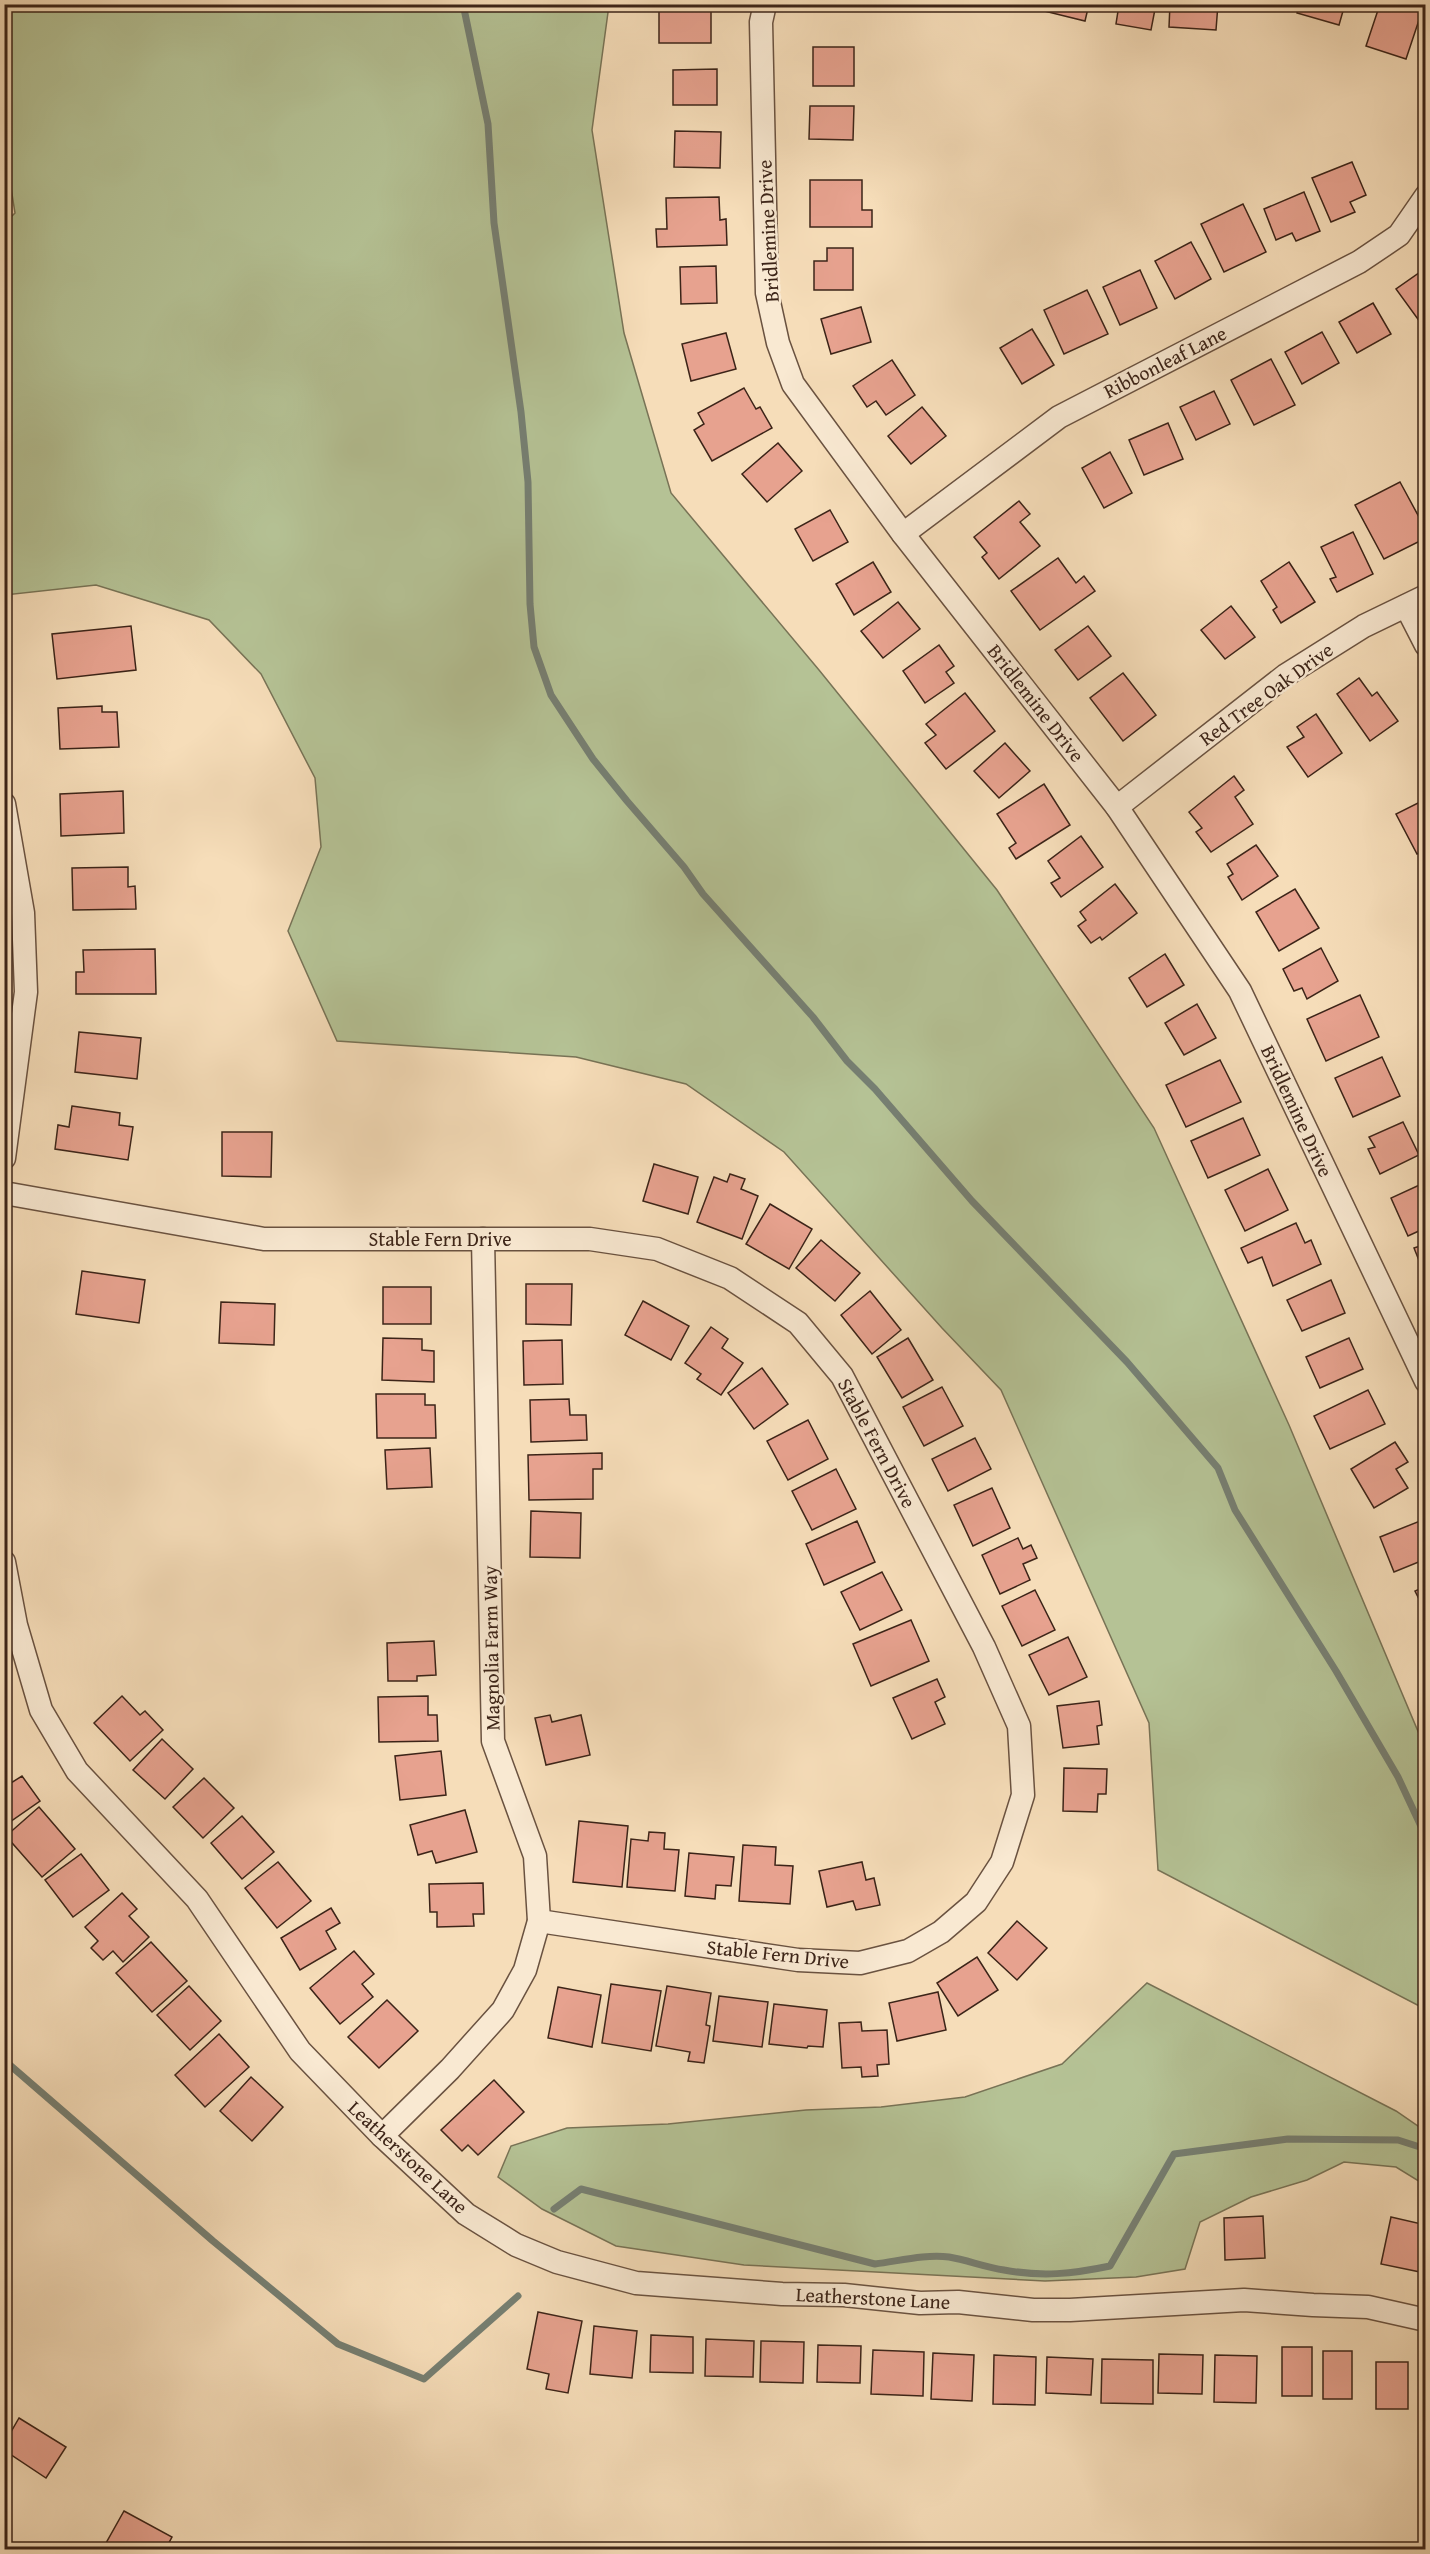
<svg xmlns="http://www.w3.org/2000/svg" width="1430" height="2554" viewBox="0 0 1430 2554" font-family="'Gentium Book Plus',serif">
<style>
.green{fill:#b5c295;stroke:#787356;stroke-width:1.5}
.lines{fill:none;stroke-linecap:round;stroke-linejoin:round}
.stream{stroke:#767f72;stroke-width:7}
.building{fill:#e7a28f;stroke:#3c2418;stroke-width:1.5}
.minor-casing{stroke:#6a5240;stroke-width:25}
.minor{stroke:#f9e9d2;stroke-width:22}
.labels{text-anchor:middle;stroke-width:5;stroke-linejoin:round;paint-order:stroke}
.street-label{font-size:20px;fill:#3c2418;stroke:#f9e9d2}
</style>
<rect width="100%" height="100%" fill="#f6ddb9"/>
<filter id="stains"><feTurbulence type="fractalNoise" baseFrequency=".00333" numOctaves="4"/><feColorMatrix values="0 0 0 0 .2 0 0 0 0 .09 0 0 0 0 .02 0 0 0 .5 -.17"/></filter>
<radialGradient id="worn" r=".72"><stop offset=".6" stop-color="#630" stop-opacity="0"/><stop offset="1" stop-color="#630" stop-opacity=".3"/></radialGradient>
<g class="green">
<path d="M4,5H609L592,130L624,333L671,493L819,670L997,890L1154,1128L1289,1425L1425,1748V2009L1158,1870L1149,1723L1001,1390L942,1328L784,1152L686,1084L576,1057L337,1041L288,931L321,847L315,778L261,674L209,620L96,585L5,595L4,224L15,213L4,144Z"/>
<path d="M1147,1983L1396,2111L1425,2131V2185L1396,2167L1344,2162L1307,2180L1251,2197L1200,2222L1185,2269L1136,2277L1045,2281L744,2265L616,2246L542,2209L498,2177L511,2146L567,2128L668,2124L806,2110L881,2107L965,2097L1062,2064Z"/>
</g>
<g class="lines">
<g class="stream">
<path d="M463,4L488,124L494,223L521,412L528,482L530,604L534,647L551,695L593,759L627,801L684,867L703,894L813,1017L847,1061L875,1089L972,1201L1127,1362L1218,1468L1235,1510L1336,1671L1398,1777L1426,1837"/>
<path d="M4,2060L213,2241L338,2344L424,2379L518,2296"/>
<path d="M554,2209L581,2189L875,2264C899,2261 925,2254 949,2257C967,2260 985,2267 1004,2270C1042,2277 1072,2274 1110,2266L1174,2154L1288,2139L1398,2140L1426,2149"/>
</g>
</g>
<g class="building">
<rect x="659" y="4" width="52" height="39"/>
<path d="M1041,4H1089L1085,21L1040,10Z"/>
<path d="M1107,4H1156L1151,30L1116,24L1118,11L1106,9Z"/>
<path d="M1170,4H1218L1216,30L1169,27Z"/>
<rect x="1236" y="4" width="47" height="2"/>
<path d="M1299,4H1345L1339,25L1297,13Z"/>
<path d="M1380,4L1424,5L1406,59L1366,46Z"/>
<rect x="813" y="47" width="41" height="39"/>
<path d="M717,69V105H673V70Z"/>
<path d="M810,106H854L853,140L809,139Z"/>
<path d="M675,131L721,132L720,168L674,167Z"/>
<path d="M1352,162L1366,195L1350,202L1355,212L1331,222L1312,178Z"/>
<path d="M810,180H862V210H872V227H810Z"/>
<path d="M1304,192L1320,231L1296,241L1292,233L1276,240L1264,209Z"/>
<path d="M719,197L720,220L726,219L727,245L657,247L656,229H667L666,198Z"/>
<path d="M1243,204L1266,252L1224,272L1201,224Z"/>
<path d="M1191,242L1211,279L1175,299L1155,261Z"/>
<path d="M827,248H853V290H814V261H827Z"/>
<path d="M716,266L717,303L681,304L680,267Z"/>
<path d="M1426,268V318L1420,322L1396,289Z"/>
<path d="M1140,270L1157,308L1120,325L1103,287Z"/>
<path d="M1087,290L1108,334L1064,354L1044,310Z"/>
<path d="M1373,303L1391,334L1357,353L1339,322Z"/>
<path d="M861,307L871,342L831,354L821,319Z"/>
<path d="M1032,329L1054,365L1022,384L1000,348Z"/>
<path d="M1322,332L1339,363L1302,384L1285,352Z"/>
<path d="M726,333L736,369L691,381L682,344Z"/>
<path d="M1271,359L1295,405L1254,425L1231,380Z"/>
<path d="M892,360L915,395L886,415L876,401L867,407L853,386Z"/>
<path d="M744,388L756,409L760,407L772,428L712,461L694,430L704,424L698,413Z"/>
<path d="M1214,391L1230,424L1196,440L1180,407Z"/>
<path d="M922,407L946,436L911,464L888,436Z"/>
<path d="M1168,423L1183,459L1144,475L1129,440Z"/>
<path d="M778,443L802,471L767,502L742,474Z"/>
<path d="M1110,452L1132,493L1104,508L1082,468Z"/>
<path d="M1400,482L1426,530V538L1384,559L1355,505Z"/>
<path d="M1019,501L1030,514L1020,522L1040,546L999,579L982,557L987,553L974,537Z"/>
<path d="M830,510L848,542L813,561L795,529Z"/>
<path d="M1353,532L1373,574L1337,592L1330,579L1336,577L1321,547Z"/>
<path d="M1058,558L1076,583L1084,576L1095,591L1040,630L1011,591Z"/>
<path d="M873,562L891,592L854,615L836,584Z"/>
<path d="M1289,562L1315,602L1281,623L1273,610L1277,607L1261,581Z"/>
<path d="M898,602L920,629L883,658L861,631Z"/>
<path d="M1231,606L1255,637L1225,659L1201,630Z"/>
<path d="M131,626L136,670L57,679L52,634Z"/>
<path d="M1088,626L1111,656L1078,680L1055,650Z"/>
<path d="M939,645L954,666L946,672L954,683L925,703L903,671Z"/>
<path d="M1123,673L1156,715L1123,741L1090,698Z"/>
<path d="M1359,678L1372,696L1377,692L1398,721L1370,741L1337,694Z"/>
<path d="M965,693L995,731L946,769L925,743L936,735L926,724Z"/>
<path d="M102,706V712H117L119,747L60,749L58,708Z"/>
<path d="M1316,714L1342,753L1308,777L1287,747L1304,737L1297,727Z"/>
<path d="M1005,743L1030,771L999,798L974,771Z"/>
<path d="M1234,776L1244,790L1235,797L1253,824L1211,852L1196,832L1202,828L1189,812Z"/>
<path d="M1044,784L1070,825L1016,859L1009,848L1016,843L997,814Z"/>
<path d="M123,791L124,833L61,836L60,794Z"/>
<path d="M1426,799V850L1417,854L1396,814Z"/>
<path d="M1081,836L1103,867L1061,897L1051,883L1060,878L1048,861Z"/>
<path d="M1256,845L1278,876L1242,900L1228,877L1233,874L1227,864Z"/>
<path d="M128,867V887L135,886L136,909L73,910L72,868Z"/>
<path d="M1115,884L1137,913L1102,940L1100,937L1091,943L1078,926L1086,920L1080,912Z"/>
<path d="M1295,889L1319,928L1279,951L1256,912Z"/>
<path d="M1321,948L1338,981L1307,999L1302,988L1294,991L1283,969Z"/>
<path d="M155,949L156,994H76V972H84L83,950Z"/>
<path d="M1165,954L1184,985L1147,1007L1129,978Z"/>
<path d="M1360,995L1379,1037L1326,1061L1307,1019Z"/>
<path d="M1197,1004L1216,1038L1184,1055L1165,1023Z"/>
<path d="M79,1032L141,1038L137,1079L75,1072Z"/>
<path d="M1382,1057L1400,1096L1353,1117L1335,1078Z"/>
<path d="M1220,1060L1241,1102L1186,1127L1166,1085Z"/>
<path d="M72,1106L120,1113L119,1125L133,1127L128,1160L55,1149L58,1125L69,1127Z"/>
<path d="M1243,1118L1260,1155L1208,1178L1191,1141Z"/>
<path d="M1403,1122L1419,1155L1380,1174L1368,1149L1375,1147L1369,1137Z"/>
<path d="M222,1132H272L271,1177L222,1176Z"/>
<path d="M654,1164L698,1177L688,1214L643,1201Z"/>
<path d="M1268,1169L1288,1210L1245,1231L1225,1190Z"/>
<path d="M730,1174L745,1179L741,1189L758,1196L742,1239L697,1222L714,1177L727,1182Z"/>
<path d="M1426,1182V1222L1419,1224L1421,1230L1408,1236L1391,1198Z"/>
<path d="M770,1204L812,1229L789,1269L746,1244Z"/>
<path d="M1296,1223L1305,1243L1311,1240L1321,1264L1273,1286L1262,1257L1248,1263L1241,1248Z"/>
<path d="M821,1240L860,1273L835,1301L796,1268Z"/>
<path d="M1426,1244V1278L1414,1248Z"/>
<path d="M82,1271L145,1280L139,1323L76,1314Z"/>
<path d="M1331,1280L1345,1313L1302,1331L1287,1300Z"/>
<path d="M526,1284H572L571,1325L526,1324Z"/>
<rect x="383" y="1287" width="48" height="37"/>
<path d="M870,1291L901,1330L872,1354L841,1315Z"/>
<path d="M643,1301L689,1326L671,1360L625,1335Z"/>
<path d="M221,1302L275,1304L274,1345L219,1343Z"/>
<path d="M711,1327L728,1339L722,1348L743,1363L721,1395L697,1379L701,1374L685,1363Z"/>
<path d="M383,1338L422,1339V1350L434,1351V1382L382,1380Z"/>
<path d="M908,1338L933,1380L902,1398L877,1357Z"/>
<path d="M1349,1338L1363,1369L1320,1388L1306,1357Z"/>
<path d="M562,1340L563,1384L524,1385L523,1341Z"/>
<path d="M762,1368L788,1404L754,1429L728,1393Z"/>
<path d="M942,1387L963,1426L924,1446L903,1407Z"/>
<path d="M1368,1390L1385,1424L1330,1449L1314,1416Z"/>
<path d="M376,1394H425V1405H435L436,1438H377Z"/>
<path d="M569,1399L570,1415H586L587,1440L531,1442L530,1400Z"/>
<path d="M808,1420L828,1459L788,1480L767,1441Z"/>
<path d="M975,1438L991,1469L948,1491L932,1459Z"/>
<path d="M1395,1442L1408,1462L1396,1469L1408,1488L1374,1508L1351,1469Z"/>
<path d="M430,1448L432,1487L387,1489L385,1450Z"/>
<path d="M602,1453V1469H593V1499L529,1500L528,1455Z"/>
<path d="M836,1469L856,1509L812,1530L792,1491Z"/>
<path d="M992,1488L1010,1528L973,1546L954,1505Z"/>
<path d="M531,1511L581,1513L580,1558L530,1557Z"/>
<path d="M1425,1519L1426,1559L1394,1572L1380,1537Z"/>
<path d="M857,1521L875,1562L824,1585L806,1544Z"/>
<path d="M1018,1538L1023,1549L1031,1545L1037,1558L1023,1564L1030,1580L1000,1594L982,1555Z"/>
<path d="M882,1572L902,1610L860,1630L841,1592Z"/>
<path d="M1426,1586V1613L1415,1591Z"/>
<path d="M1035,1590L1055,1630L1022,1646L1002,1606Z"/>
<path d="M911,1620L929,1661L871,1686L853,1644Z"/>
<path d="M1068,1637L1087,1677L1049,1695L1029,1655Z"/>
<path d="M434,1641L436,1675L417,1676V1681H388L387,1643Z"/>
<path d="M937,1679L945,1697L935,1702L945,1724L912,1739L893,1698Z"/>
<path d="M122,1696L140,1715L145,1711L163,1730L130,1761L94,1723Z"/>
<path d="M428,1696V1715H437L438,1741L379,1742L378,1697Z"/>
<path d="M1099,1701L1102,1725L1097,1726L1099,1744L1063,1748L1057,1706Z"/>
<path d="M550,1715L552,1722L581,1715L590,1755L546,1765L535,1718Z"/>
<path d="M162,1739L193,1769L165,1799L133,1770Z"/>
<path d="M441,1751L446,1795L400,1800L395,1756Z"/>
<path d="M1064,1768L1107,1769L1106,1794H1098L1097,1812L1063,1811Z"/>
<path d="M4,1774L11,1783L22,1776L40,1801L4,1826Z"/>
<path d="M204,1778L234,1808L203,1838L173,1807Z"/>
<path d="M39,1807L75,1849L42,1877L6,1836Z"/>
<path d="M465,1810L477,1852L436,1863L432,1851L418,1855L410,1825Z"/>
<path d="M242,1816L274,1852L242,1879L211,1843Z"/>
<path d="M579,1821L628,1826L622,1887L573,1882Z"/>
<path d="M649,1832L665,1833L664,1849L679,1850L675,1891L627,1887L631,1839L648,1841Z"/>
<path d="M743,1845L776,1847L775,1865L793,1866L790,1904L739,1901Z"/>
<path d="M689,1853L734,1857L731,1886L716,1885L715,1899L685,1896Z"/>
<path d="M81,1854L109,1890L73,1917L45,1880Z"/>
<path d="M278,1862L311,1901L277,1928L245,1888Z"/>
<path d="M862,1862L866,1880L874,1878L880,1905L856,1910L853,1901L827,1907L819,1871Z"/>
<path d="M483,1883L484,1914H473L474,1926L437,1927V1912H430L429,1884Z"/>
<path d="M122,1893L137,1909L129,1916L149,1937L123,1962L113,1951L103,1960L91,1948L98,1941L85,1927Z"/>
<path d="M331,1908L340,1923L326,1931L336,1949L300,1970L281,1938Z"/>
<path d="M1017,1921L1047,1948L1017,1980L988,1953Z"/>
<path d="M151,1942L187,1981L152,2012L116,1973Z"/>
<path d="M354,1951L374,1974L362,1984L373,1997L340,2024L310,1988Z"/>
<path d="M977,1957L998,1990L958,2016L937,1983Z"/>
<path d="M611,1984L661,1991L651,2051L602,2043Z"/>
<path d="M189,1986L221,2021L190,2050L157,2015Z"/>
<path d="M667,1986L711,1993L706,2025L710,2026L704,2063L688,2061L690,2052L656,2046Z"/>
<path d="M558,1987L601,1995L592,2047L548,2038Z"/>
<path d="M938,1992L946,2030L897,2041L889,2003Z"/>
<path d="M719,1996L768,2002L762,2047L713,2041Z"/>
<path d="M387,2000L418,2031L379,2068L348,2037Z"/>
<path d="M774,2004L827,2010L823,2047L808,2046L807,2048L769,2044Z"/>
<path d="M861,2022L862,2031L887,2030L889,2064L877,2065L878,2076L862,2077L861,2067L842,2068L839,2023Z"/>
<path d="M219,2034L249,2067L205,2107L175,2075Z"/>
<path d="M251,2077L283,2107L252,2141L220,2111Z"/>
<path d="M494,2080L524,2112L478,2155L468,2145L462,2151L441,2130Z"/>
<path d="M1263,2216L1265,2258L1225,2260L1224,2218Z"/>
<path d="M1391,2217L1426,2225L1425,2273L1381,2264Z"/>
<path d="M538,2312L582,2321L568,2393L546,2389L549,2374L527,2369Z"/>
<path d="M594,2326L637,2331L632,2378L590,2374Z"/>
<path d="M651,2335L693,2337V2373L650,2372Z"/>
<path d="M706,2339L754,2341L753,2377L705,2376Z"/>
<path d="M761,2341L804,2342L803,2383L760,2382Z"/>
<path d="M818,2345L861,2346L860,2383L817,2382Z"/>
<rect x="1282" y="2347" width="30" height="49"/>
<path d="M873,2350L924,2352L923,2396L871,2394Z"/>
<rect x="1323" y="2351" width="29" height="48"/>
<path d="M933,2353L974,2355L972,2401L931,2399Z"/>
<path d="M1159,2354L1203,2355L1202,2394L1158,2393Z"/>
<path d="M994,2355L1036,2357L1035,2405L993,2404Z"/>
<path d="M1215,2355L1257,2356L1256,2403L1214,2402Z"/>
<path d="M1047,2357L1093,2359L1091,2395L1046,2393Z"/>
<path d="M1102,2359L1153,2360V2404L1101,2403Z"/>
<rect x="1376" y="2362" width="32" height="47"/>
<path d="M19,2418L66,2447L46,2478L4,2450V2444Z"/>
<path d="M124,2511L172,2537L165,2550H118L106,2543Z"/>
</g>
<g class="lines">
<g class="minor-casing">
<g id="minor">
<path d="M765,4L761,22L767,293L778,343L793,384L903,534L1117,807L1240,991L1426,1381"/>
<path d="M903,534L1059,417L1359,262L1399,235L1426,196"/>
<path d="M1406,606L1426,645"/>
<path d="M4,804L23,913L26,992L4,1158"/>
<path d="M1117,807L1286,675L1364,626L1426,596"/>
<path d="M4,1193L264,1239H590L657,1249L730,1278L798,1323L842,1376L984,1647L1019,1726L1023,1795L1002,1862L976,1902L941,1932L908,1951L860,1963L798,1960L539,1921"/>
<path d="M4,1562L16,1625L41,1710L77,1771L197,1899L300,2051L382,2136L466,2214L516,2245L557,2262L636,2283L782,2294L844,2295L920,2303L958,2302L1033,2310H1070L1244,2300L1313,2305L1368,2307L1426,2320"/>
<path d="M382,2136L450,2069L503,2010L525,1970L539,1921L535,1856L493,1741L483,1239"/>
</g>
</g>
<use href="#minor" class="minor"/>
</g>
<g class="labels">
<g class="street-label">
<text transform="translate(768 231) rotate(-93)" y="7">Bridlemine Drive</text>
<text transform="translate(1165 362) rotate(-27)" y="7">Ribbonleaf Lane</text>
<text transform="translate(1266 694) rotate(-36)" y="7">Red Tree Oak Drive</text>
<text transform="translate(1036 703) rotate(52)" y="7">Bridlemine Drive</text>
<text transform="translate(1297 1111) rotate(65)" y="7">Bridlemine Drive</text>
<text x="440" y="1246">Stable Fern Drive</text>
<text transform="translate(877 1443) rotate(62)" y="7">Stable Fern Drive</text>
<text transform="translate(491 1648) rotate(-91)" y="7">Magnolia Farm Way</text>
<text transform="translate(778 1954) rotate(6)" y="7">Stable Fern Drive</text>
<text transform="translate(408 2157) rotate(43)" y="7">Leatherstone Lane</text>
<text transform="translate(873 2298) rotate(3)" y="7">Leatherstone Lane</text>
</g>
</g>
<rect width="1430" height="2554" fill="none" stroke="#f6ddb9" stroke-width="24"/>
<rect x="6" y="6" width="1418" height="2542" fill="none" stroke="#3c2418" stroke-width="3"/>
<rect x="12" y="12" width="1406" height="2530" fill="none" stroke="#3c2418" stroke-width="1.5"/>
<rect width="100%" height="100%" filter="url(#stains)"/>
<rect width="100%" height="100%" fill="url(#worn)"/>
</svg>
